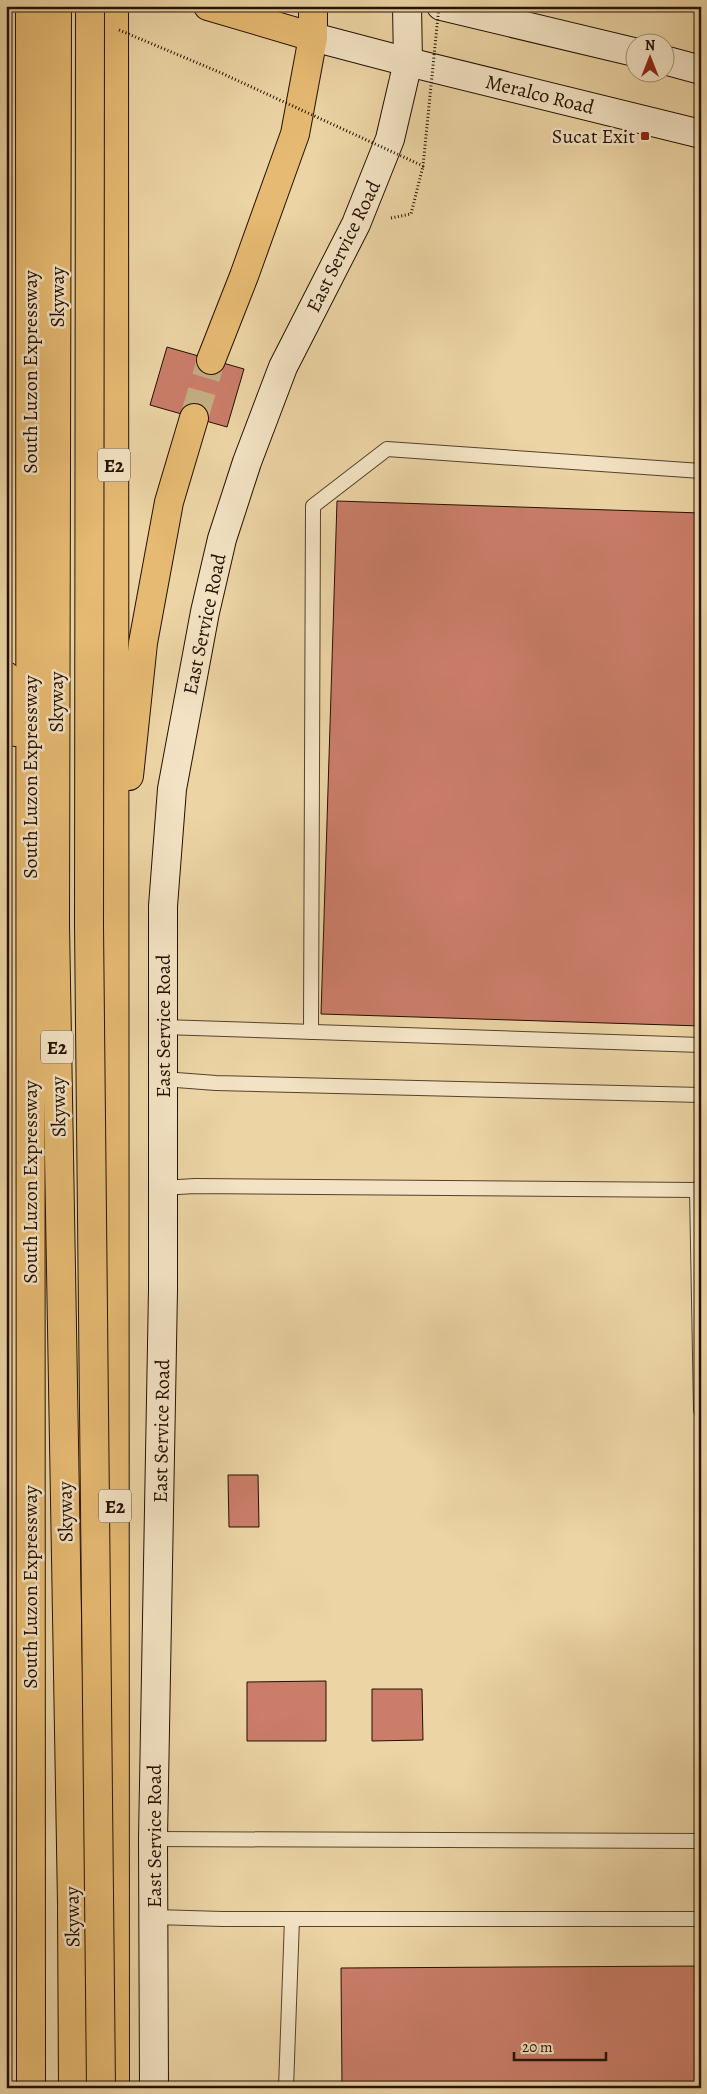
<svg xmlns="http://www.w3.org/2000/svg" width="707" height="2094" viewBox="0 0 707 2094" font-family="Alegreya,serif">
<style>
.building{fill:#ca7d69;stroke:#241001}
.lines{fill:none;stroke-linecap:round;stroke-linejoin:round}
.highway-tunnel{stroke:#c4ad83;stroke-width:28;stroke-dasharray:28 14;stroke-linecap:butt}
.lane-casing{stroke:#56412a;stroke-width:16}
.secondary-casing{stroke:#241001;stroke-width:30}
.primary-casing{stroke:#241001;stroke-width:30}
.highway-casing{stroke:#241001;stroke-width:30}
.path{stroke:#241001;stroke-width:3;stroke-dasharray:1 2.5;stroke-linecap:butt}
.lane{stroke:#f3e3c4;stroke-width:14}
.secondary{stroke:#f3e3c4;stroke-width:28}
.primary{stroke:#e6ba72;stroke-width:28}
.highway{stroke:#e6ba72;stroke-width:28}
.highway-bridge-casing{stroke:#241001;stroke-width:30;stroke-linecap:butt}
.path-bridge{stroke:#241001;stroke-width:3;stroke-dasharray:1 2.5;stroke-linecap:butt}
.highway-bridge{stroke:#e6ba72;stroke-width:28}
.poi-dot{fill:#8f2418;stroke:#f3e3c4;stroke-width:2}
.labels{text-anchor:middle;stroke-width:5;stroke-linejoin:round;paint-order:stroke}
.shield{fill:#f3e3c4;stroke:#624f3c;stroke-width:1}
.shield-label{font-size:19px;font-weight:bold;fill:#241001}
.street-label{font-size:20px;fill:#241001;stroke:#f3e3c4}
.poi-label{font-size:20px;fill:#241001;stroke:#f3e3c4;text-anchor:end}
</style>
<rect width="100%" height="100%" fill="#ecd4a4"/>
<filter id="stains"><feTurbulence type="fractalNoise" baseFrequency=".004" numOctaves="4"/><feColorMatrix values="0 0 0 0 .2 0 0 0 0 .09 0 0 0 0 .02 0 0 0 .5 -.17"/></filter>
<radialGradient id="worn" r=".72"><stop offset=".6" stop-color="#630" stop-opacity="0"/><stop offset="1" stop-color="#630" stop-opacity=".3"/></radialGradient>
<g class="building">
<path d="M167,347L244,369L227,427L150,405Z"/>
<path d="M337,501L701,513V1026L321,1014Z"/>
<path d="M228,1475H258L259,1527H229Z"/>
<path d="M326,1681V1741H247V1682Z"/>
<path d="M372,1689H422L423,1740L372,1741Z"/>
<path d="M701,1966V2088H342L341,1968Z"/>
</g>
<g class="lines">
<path class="highway-tunnel" d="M194,418L211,360"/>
<g class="lane-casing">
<g id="lane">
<path d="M163,1027L701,1045"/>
<path d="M311,1032L313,506L387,449L701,471"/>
<path d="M163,1079L216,1083L701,1095"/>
<path d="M162,1188L195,1186L697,1190L701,1186"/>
<path d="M697,1190L701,1410"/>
<path d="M153,1839L701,1841"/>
<path d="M154,1917L223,1919H701"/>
<path d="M286,2088L292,1919"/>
</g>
</g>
<g class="secondary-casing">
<g id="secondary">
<path d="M441,6L634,52"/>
<path d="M313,37L408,62L701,134"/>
<path d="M664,60L701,70"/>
<path d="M154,2088L153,1839L163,1290V906L172,789L205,612L222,539L247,462L283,367L356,224L390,139L408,62L407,6"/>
</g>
</g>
<g class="primary-casing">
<path id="primary" d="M208,6L313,37V6"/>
</g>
<g class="highway-casing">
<g id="highway">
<path d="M30,6L31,2088"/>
<path d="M57,6L55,924L72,1904L73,2088"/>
<path d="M114,6L115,2088"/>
<path d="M211,360L244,276L295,134L313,37"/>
<path d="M6,676L14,710L15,732"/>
<path d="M129,776L143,643L169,502L194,418"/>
</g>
</g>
<path class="path" d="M391,218L411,214L423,166"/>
<use href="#lane" class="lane"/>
<use href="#secondary" class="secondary"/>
<use href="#primary" class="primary"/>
<use href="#highway" class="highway"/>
<g class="highway-bridge-casing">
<path id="highway-bridge" d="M90,6L89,926L101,2088"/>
</g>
<path class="path-bridge" d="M119,30L219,72L423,166L439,6"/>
<use href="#highway-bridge" class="highway-bridge"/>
</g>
<rect class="poi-dot" x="640" y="131" width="10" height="10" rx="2.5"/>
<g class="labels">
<g class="shield">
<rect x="98" y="448.5" width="32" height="33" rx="4"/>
<rect x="41" y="1030.5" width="32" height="33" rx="4"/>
<rect x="99" y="1489.5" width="32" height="33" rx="4"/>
</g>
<g class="shield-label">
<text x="114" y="472">E2</text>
<text x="57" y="1054">E2</text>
<text x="115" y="1513">E2</text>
</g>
<g class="street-label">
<text transform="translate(540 94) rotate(14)" y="7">Meralco Road</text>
<text transform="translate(343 246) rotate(-64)" y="7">East Service Road</text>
<text transform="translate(57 297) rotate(-90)" y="7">Skyway</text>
<text transform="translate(30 372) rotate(-90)" y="7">South Luzon Expressway</text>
<text transform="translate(204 624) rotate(-78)" y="7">East Service Road</text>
<text transform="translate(56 702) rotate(-90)" y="7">Skyway</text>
<text transform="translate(30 777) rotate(-90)" y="7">South Luzon Expressway</text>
<text transform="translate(163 1026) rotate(-90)" y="7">East Service Road</text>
<text transform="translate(58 1107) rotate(-91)" y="7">Skyway</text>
<text transform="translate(30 1182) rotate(-90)" y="7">South Luzon Expressway</text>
<text transform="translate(161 1431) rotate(-89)" y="7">East Service Road</text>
<text transform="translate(65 1512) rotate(-91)" y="7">Skyway</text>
<text transform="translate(30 1587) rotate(-90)" y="7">South Luzon Expressway</text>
<text transform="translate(154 1836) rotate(-90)" y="7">East Service Road</text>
<text transform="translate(72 1917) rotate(-91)" y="7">Skyway</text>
</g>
<g class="poi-label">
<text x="635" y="143">Sucat Exit</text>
</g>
</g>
<rect width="707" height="2094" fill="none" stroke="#ecd4a4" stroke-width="25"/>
<rect x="8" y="8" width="692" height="2079" fill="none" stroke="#241001" stroke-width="2.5"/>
<rect x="12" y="12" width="682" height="2069" fill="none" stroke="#241001"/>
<g transform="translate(650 58)"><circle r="24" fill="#f3e3c4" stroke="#a08f76"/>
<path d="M0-4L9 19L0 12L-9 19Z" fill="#8f2418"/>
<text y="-8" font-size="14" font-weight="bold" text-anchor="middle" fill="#241001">N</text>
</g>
<path d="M514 2052v8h92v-8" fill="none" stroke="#241001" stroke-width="2.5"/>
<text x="522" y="2052" font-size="15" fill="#241001" stroke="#f3e3c4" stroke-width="4" paint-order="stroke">20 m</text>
<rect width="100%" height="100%" filter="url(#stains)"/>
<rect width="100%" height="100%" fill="url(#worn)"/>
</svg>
